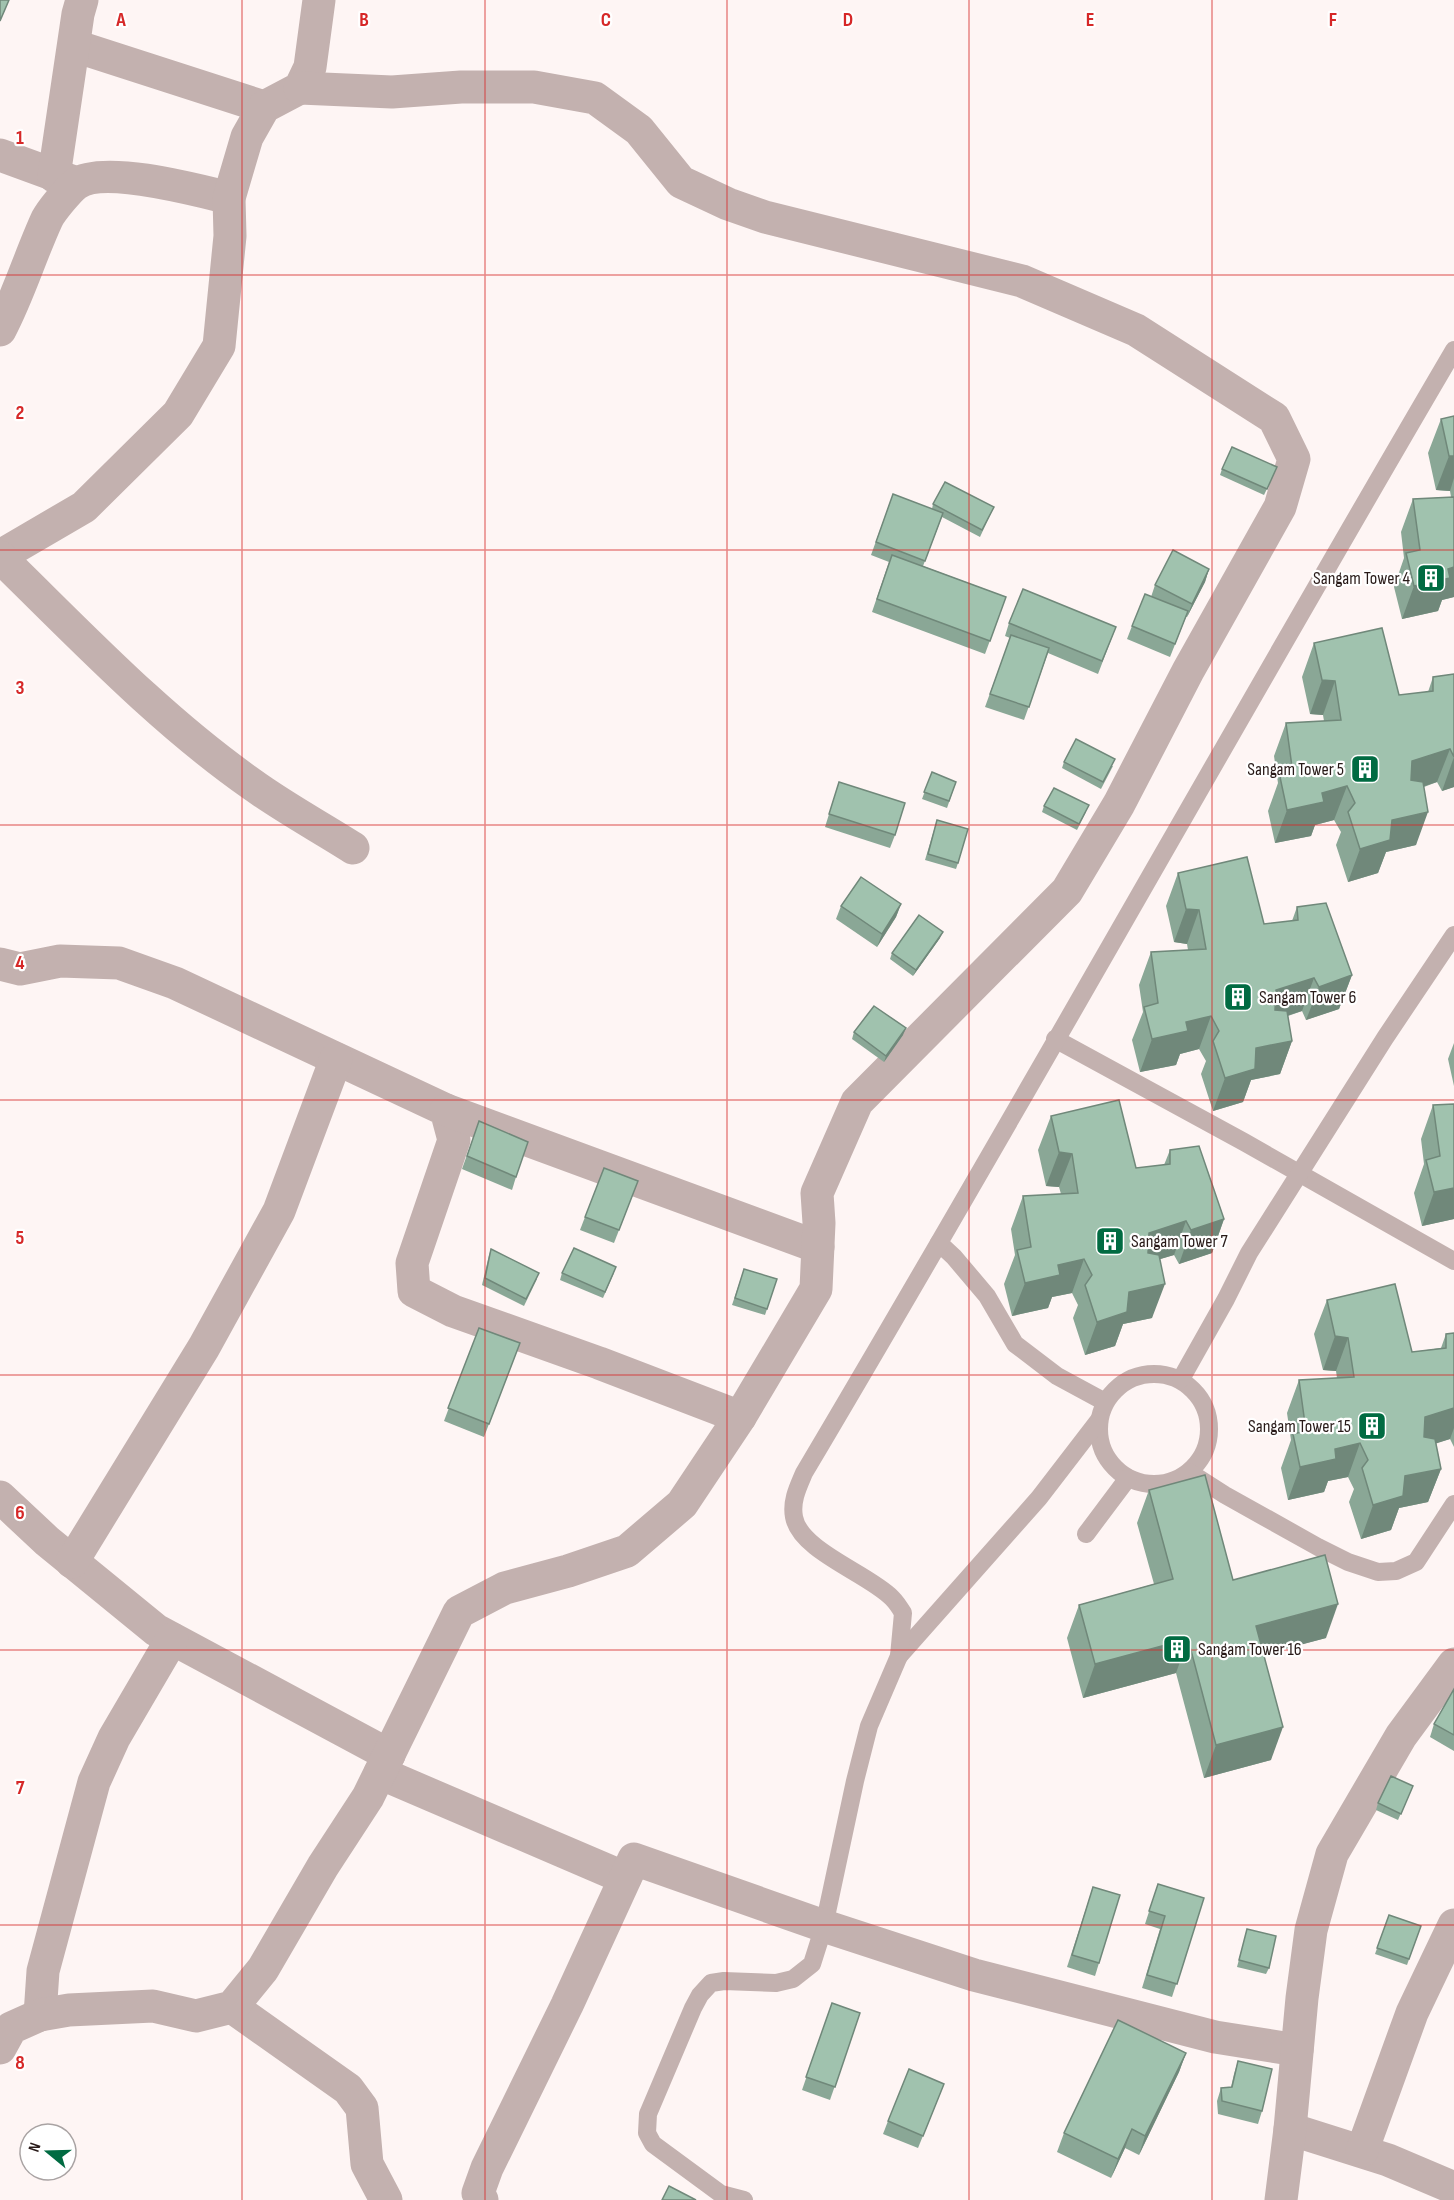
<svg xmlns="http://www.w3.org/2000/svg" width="1454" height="2200" viewBox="0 0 1454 2200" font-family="'Sofia Sans Condensed',sans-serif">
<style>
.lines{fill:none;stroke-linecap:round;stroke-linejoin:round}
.service{stroke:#c3b1af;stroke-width:18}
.minor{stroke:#c3b1af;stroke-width:33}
.wall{fill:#8aa796}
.shaded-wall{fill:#70887a}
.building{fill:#a0c2ae;stroke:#70887a;stroke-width:1.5}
.grid{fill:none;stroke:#d62828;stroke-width:1.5;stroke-opacity:0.55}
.labels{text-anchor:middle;stroke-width:4.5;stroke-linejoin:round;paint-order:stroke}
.poi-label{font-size:18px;fill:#281a18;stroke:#fff;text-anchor:end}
.grid-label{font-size:20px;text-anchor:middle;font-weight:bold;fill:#d62828;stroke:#fff;stroke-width:4.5;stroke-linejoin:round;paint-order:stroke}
</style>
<rect width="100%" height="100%" fill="#fef5f4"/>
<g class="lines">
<g class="service">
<path d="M1055,1039L1244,1142L1454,1261"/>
<path d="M939,1243L954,1257L987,1296L1015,1344L1057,1376L1105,1402"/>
<circle cx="1154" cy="1429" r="55"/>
<path d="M1181,1379L1226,1299L1249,1253L1385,1038L1454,935"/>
<path d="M1189,1472L1225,1495L1318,1547L1348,1562L1378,1572L1396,1571L1416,1562L1454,1504"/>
<path d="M1086,1534L1128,1478"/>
<path d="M899,1656L1039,1498L1099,1420"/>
<path d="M744,2200L721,2194L653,2144L647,2133L648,2114L693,2008L700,1995L711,1983L724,1981L776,1983L793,1979L812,1964L824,1926L855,1781L869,1726L899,1656L903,1613C900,1608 896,1602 892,1598C869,1574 800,1551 794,1517C791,1501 798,1487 804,1473C1025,1101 1235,723 1454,350"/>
</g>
<g class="minor">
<path d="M75,46L264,107"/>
<path d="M0,155L74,182"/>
<path d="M54,176L78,14L82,0"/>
<path d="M0,330C19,294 30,256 47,219C51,211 69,189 76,184C103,165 197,190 229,198"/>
<path d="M0,556L84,507L178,414L219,346L230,236L229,198L247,137L264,107L300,88L310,67L319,0"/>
<path d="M0,557C81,636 160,720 253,785C285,808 320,827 353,848"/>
<path d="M0,964L20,969L60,961L119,963L175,983L446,1110L454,1140L412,1263L414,1291L453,1311L599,1363L740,1417"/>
<path d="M446,1110L818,1247"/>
<path d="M0,1497L47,1541L156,1630L389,1755"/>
<path d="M72,1562L204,1347L279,1211L336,1059"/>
<path d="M380,1773L625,1878"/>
<path d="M232,2007L348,2089L362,2108L367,2164L386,2200"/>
<path d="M40,2015L43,1971L94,1782L114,1738L172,1639"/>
<path d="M0,2048L11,2028L40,2015L69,2010L153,2006L196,2016L232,2007L263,1969L323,1866L368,1797L459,1612L505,1588L568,1571L627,1551L682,1504L740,1417L816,1289L819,1223L817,1193L857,1102L1067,891L1119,804L1188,671L1280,507L1294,459L1274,418L1136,330L1022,281L765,217L728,204L681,182L639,130L595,98L534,87H461L392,92L300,88"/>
<path d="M1290,2129L1388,2160L1454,2188"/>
<path d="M1362,2151L1412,2013L1454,1925"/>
<path d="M482,2200L478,2193L487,2168L567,2005L634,1859L824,1926L974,1975L1215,2037L1297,2050"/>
<path d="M1281,2200L1290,2129L1302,1998L1311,1930L1332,1854L1401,1736L1454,1664"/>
</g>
</g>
<g class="wall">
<path d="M1454,416V597L1442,600L1438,611L1402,619L1394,587L1404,558L1401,532L1413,499L1451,497L1450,491L1436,490L1428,453L1441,419Z"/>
<path d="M1222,469L1274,474L1264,495L1220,475Z"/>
<path d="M893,494L932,509L933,504L994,507L980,537L942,517L923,566L1006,597L985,654L872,612L889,562L871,555Z"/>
<path d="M1209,569L1205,582L1187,617H1186L1170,657L1127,639L1132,626L1151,597L1155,585Z"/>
<path d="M1009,623L1116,627L1098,674L1048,653L1024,720L985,707L1010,638L1005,636Z"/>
<path d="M1314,643L1399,695L1428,692L1433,677L1454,674V787L1442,791L1437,782L1424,787L1416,845L1386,852L1378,873L1348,882L1336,845L1341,832L1334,820L1315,825L1311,836L1275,843L1268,811L1278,783L1274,756L1286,723L1324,721L1323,715L1310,714L1302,677Z"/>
<path d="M1064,762L1113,766L1101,789L1062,768Z"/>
<path d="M932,772L956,782L947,808L922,799Z"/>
<path d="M839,782L895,835L890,848L825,827Z"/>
<path d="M1044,806L1086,812L1077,830L1042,812Z"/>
<path d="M937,820L958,863L956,869L925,860Z"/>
<path d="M1178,873L1264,924L1292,921L1297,907L1352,975L1339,1009L1306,1020L1302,1011L1288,1016L1292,1041L1280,1074L1251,1080L1243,1102L1213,1111L1201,1074L1206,1061L1199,1049L1180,1054L1176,1065L1140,1072L1132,1040L1143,1012L1139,985L1151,952L1188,950L1187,944L1174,942L1166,906Z"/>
<path d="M901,904L896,917L877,947L836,919L841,906Z"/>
<path d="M940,938L913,976L890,959L892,953Z"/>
<path d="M854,1032L903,1035L884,1062L852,1039Z"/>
<path d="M1454,1043V1086L1448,1059Z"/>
<path d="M1454,1104V1219L1422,1226L1414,1193L1424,1164L1421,1139L1433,1105Z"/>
<path d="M1051,1116L1136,1168L1164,1165L1170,1150L1224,1219L1212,1253L1179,1264L1174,1255L1160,1259L1152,1318L1123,1324L1115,1346L1085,1355L1073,1318L1078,1305L1072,1293L1052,1297L1048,1308L1012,1316L1004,1284L1015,1255L1011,1229L1023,1196L1061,1194L1059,1187L1046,1186L1038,1150Z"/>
<path d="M479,1121L516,1177L512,1190L462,1169Z"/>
<path d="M633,1194L614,1243L580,1230L585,1217Z"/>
<path d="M491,1249L537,1279L524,1306L482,1285L489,1255Z"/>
<path d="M744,1269L777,1279L765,1315L732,1305Z"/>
<path d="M562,1273H614L603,1298L560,1280Z"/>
<path d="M1327,1300L1412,1352L1441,1348L1446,1334L1454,1333V1447L1450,1439L1436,1443L1441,1469L1428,1502L1399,1508L1391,1530L1361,1539L1349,1502L1354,1489L1348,1477L1328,1481L1324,1492L1288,1500L1281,1468L1291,1440L1287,1413L1299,1380L1337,1378L1336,1371L1323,1370L1314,1334Z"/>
<path d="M479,1328L520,1343L484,1437L444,1421Z"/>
<path d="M1149,1490L1233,1580L1326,1638L1264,1654L1271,1760L1204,1778L1176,1673L1083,1698L1067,1638L1079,1605L1154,1584L1137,1523Z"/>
<path d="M1454,1689V1751L1430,1737L1434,1724Z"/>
<path d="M1413,1786L1398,1820L1376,1810L1378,1803Z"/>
<path d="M1158,1884L1204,1898L1172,1997L1142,1988L1160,1929L1145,1924Z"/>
<path d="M1093,1887L1099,1963L1095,1976L1067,1967Z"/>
<path d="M1389,1915L1421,1926L1407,1965L1375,1954Z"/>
<path d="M1247,1929L1269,1968L1266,1974L1237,1967Z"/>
<path d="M832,2003L860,2013L830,2100L802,2090Z"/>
<path d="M1186,2053L1179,2072L1139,2155L1125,2148L1111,2178L1057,2152L1064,2133Z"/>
<path d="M1238,2061L1262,2111L1258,2124L1218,2114L1217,2101L1221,2088L1231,2087L1234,2074Z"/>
<path d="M944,2084L918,2148L883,2134L888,2121Z"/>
</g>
<g class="shaded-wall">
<path d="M1449,456H1454V478L1450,491L1436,490Z"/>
<path d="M1454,567V597L1442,600L1438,611L1402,619L1414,586L1448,569Z"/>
<path d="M1209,569L1205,582L1187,617L1192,604Z"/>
<path d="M1322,680L1335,681L1323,715L1310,714Z"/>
<path d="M1450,749L1437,782L1400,794L1412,761Z"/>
<path d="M1454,757V787L1442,791Z"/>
<path d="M1347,786L1334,820L1315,825L1311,836L1275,843L1287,810L1322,793Z"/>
<path d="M1428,812L1416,845L1386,852L1378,873L1348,882L1360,849L1392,820Z"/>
<path d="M901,904L896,917L877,947L882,934Z"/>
<path d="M1186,909L1199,910L1187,944L1174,942Z"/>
<path d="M943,932L940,938L913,976L916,970Z"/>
<path d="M1352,975L1339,1009L1306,1020L1319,987Z"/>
<path d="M1314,978L1302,1011L1264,1023L1276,990Z"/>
<path d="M1211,1016L1199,1049L1180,1054L1176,1065L1140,1072L1152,1039L1186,1022Z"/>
<path d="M906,1028L903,1035L884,1062L886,1056Z"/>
<path d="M1292,1041L1280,1074L1251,1080L1243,1102L1213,1111L1225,1078L1256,1048Z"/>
<path d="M1059,1152L1072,1154L1059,1187L1046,1186Z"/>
<path d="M1454,1188V1219L1422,1226L1434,1192Z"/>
<path d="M1224,1219L1212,1253L1179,1264L1191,1230Z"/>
<path d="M1186,1221L1174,1255L1137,1266L1149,1233Z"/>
<path d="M1084,1259L1072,1293L1052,1297L1048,1308L1012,1316L1025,1283L1058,1265Z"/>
<path d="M1165,1284L1152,1318L1123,1324L1115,1346L1085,1355L1097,1322L1129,1292Z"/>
<path d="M1335,1336L1348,1338L1336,1371L1323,1370Z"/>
<path d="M1454,1408V1428L1450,1439L1413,1451L1425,1417Z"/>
<path d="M1360,1443L1348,1477L1328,1481L1324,1492L1288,1500L1300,1467L1335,1449Z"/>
<path d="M1441,1469L1428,1502L1399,1508L1391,1530L1361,1539L1373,1505L1405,1476Z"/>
<path d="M1338,1604L1326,1638L1244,1660L1256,1626Z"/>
<path d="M1188,1639L1176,1673L1083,1698L1095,1664Z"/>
<path d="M1283,1727L1271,1760L1204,1778L1216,1745Z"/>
<path d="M1186,2053L1179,2072L1139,2155L1145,2136Z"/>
<path d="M1132,2129L1125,2148L1111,2178L1118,2159Z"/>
</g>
<g class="building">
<path d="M0,0H9L0,21Z"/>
<path d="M1454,416V456H1449L1441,419Z"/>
<path d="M1232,447L1277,467L1267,489L1222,469Z"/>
<path d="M945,482L994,507L982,530L933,504Z"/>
<path d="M893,494L943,513L925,561L876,542Z"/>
<path d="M1454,497V567L1448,569L1450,578L1414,586L1406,553L1420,550L1413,499Z"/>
<path d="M1173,550L1209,569L1192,604L1155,585Z"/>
<path d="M892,555L1006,597L990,641L877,599Z"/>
<path d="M1023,589L1116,627L1102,661L1009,623Z"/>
<path d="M1145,594L1188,611L1175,644L1132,626Z"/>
<path d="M1382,628L1399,695L1433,691V677L1454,674V757L1450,749L1412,761L1411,780L1423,782L1428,812L1392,820L1390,840L1360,849L1348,812L1355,803L1347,786L1322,793L1324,802L1287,810L1280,777L1293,774L1286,723L1341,720L1335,681L1322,680L1314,643Z"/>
<path d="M1011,635L1049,648L1029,707L990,694Z"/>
<path d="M1076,739L1115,759L1103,782L1064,762Z"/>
<path d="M932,772L956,782L949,801L924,792Z"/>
<path d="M839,782L905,803L895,835L829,814Z"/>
<path d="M1054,788L1089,805L1079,824L1044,806Z"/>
<path d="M937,820L968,829L958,863L928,854Z"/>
<path d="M1247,857L1264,924L1298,920L1297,907L1326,903L1352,975L1319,987L1314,978L1276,990L1275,1010L1287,1011L1292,1041L1256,1048L1255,1069L1225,1078L1213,1041L1219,1031L1211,1016L1186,1022L1188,1031L1152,1039L1144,1007L1158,1003L1151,952L1206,949L1199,910L1186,909L1178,873Z"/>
<path d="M861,877L901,904L882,934L841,906Z"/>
<path d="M919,915L943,932L916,970L892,953Z"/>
<path d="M874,1006L906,1028L886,1056L854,1032Z"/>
<path d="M1119,1100L1136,1168L1170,1164V1150L1199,1146L1224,1219L1191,1230L1186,1221L1149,1233L1148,1253L1159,1255L1165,1284L1129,1292L1127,1312L1097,1322L1085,1285L1092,1275L1084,1259L1058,1265L1060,1275L1025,1283L1017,1250L1031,1247L1023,1196L1078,1193L1072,1154L1059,1152L1051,1116Z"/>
<path d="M1454,1104V1188L1434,1192L1426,1160L1440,1156L1433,1105Z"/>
<path d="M479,1121L528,1142L516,1177L467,1156Z"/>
<path d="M604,1168L638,1181L619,1230L585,1217Z"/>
<path d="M574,1248L616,1267L605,1292L562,1273Z"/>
<path d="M491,1249L539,1273L526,1299L485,1278Z"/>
<path d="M744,1269L777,1279L767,1309L735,1298Z"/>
<path d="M1395,1284L1412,1352L1446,1348V1334L1454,1333V1408L1425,1417L1424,1437L1435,1439L1441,1469L1405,1476L1403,1496L1373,1505L1362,1468L1368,1460L1360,1443L1335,1449L1336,1459L1300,1467L1293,1434L1306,1431L1299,1380L1354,1377L1348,1338L1335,1336L1327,1300Z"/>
<path d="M479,1328L520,1343L489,1424L448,1408Z"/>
<path d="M1205,1475L1233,1580L1325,1555L1338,1604L1256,1626L1283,1727L1216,1745L1188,1639L1095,1664L1079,1605L1173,1579L1149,1490Z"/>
<path d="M1454,1689V1735L1434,1724Z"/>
<path d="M1391,1776L1413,1786L1401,1814L1378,1803Z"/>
<path d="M1158,1884L1204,1898L1177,1984L1147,1975L1165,1916L1149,1911Z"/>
<path d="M1093,1887L1120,1895L1099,1963L1072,1955Z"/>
<path d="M1389,1915L1421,1926L1409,1959L1377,1948Z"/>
<path d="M1247,1929L1276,1936L1269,1968L1239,1960Z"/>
<path d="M832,2003L860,2013L835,2087L806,2077Z"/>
<path d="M1118,2020L1186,2053L1145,2136L1132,2129L1118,2159L1064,2133Z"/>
<path d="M1238,2061L1272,2069L1262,2111L1222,2101L1221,2088L1232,2087Z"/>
<path d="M909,2069L944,2084L923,2136L888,2121Z"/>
<path d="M669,2186L696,2200H662Z"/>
</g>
<path class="grid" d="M242,0V2200M485,0V2200M727,0V2200M969,0V2200M1212,0V2200M0,275H1454M0,550H1454M0,825H1454M0,1100H1454M0,1375H1454M0,1650H1454M0,1925H1454"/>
<defs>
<g id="building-square" transform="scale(1.5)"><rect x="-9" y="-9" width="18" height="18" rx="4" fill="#016b42" stroke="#fff"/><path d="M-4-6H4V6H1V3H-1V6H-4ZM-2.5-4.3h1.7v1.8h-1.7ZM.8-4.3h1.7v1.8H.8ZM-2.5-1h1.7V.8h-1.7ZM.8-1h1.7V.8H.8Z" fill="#fff"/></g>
</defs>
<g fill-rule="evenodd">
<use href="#building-square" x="1431" y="578"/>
<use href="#building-square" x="1365" y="769"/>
<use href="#building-square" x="1238" y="997"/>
<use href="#building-square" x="1110" y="1241"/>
<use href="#building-square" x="1372" y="1426"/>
<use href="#building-square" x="1177" y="1649"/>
</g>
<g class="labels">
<g class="poi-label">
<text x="1410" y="584">Sangam Tower 4</text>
<text x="1344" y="775">Sangam Tower 5</text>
<text x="1259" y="1003" text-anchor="start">Sangam Tower 6</text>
<text x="1131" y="1247" text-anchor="start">Sangam Tower 7</text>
<text x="1351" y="1432">Sangam Tower 15</text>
<text x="1198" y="1655" text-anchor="start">Sangam Tower 16</text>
</g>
</g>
<g class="grid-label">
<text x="121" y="26">A</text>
<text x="364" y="26">B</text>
<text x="606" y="26">C</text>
<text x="848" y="26">D</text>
<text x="1090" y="26">E</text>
<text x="1333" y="26">F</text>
<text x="20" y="144">1</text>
<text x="20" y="419">2</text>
<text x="20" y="694">3</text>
<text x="20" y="969">4</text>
<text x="20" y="1244">5</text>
<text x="20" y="1519">6</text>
<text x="20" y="1794">7</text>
<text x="20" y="2069">8</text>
</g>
<g transform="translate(48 2152) rotate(289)"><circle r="28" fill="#ffffff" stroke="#a9a3a3" stroke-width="1.5"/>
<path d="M0-4.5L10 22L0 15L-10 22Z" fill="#016b42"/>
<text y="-9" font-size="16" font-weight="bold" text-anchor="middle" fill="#281a18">N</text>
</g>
</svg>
